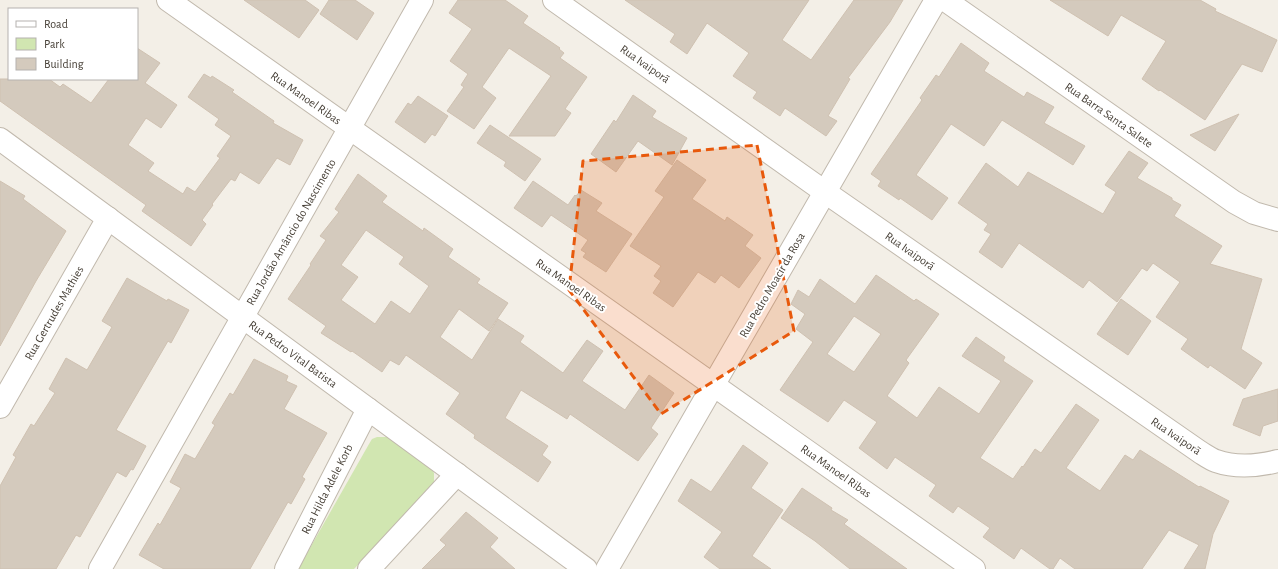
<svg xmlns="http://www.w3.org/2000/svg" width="1278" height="569" viewBox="0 0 1278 569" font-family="'Alegreya Sans',sans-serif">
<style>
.green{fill:#d1e6b1}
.building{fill:#d4cabd;stroke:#cfc1b1;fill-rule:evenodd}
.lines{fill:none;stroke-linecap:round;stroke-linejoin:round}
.minor-casing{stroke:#c1b9ad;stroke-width:24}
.minor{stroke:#fff;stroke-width:22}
.marked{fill:#e8590c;fill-opacity:0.2;stroke:#e8590c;stroke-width:3;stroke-dasharray:8 5;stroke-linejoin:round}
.labels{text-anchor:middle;stroke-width:4;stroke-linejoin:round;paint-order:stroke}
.street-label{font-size:12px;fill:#463f36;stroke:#fff}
</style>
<rect width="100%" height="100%" fill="#f3efe7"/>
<path class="green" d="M377,437H389L428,463L434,473V486L354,569H298L369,444L372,439Z"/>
<g class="building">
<path d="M244,0H305L319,10L299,38Z"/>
<path d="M329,0H355L374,13L357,40L320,14Z"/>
<path d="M458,0H505L528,16L523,23L560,48L559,49L564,53L560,58L587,77L565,109L571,113L555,136H509L551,76L509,48L482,87L496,98L474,129L447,111L464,87L461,85L468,74L450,61L472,29L449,13Z"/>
<path d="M625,0H809L782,40L811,60L854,0H903L890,22L848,78L850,79L828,116L837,121L826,136L785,108L780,116L753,98L757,92L733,76L749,53L707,23L687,54L670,42L675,34Z"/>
<path d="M1050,0H1200L1216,9L1215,11L1277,40L1262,72L1242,64L1205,120L1160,90L1159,91L1142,79L1166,41L1121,15L1108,36Z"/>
<path d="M961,43L989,63L984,71L1024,97L1027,92L1054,107L1044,123L1085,146L1073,165L1002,120L984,146L951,124L916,175L948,198L932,220L900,198L899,200L878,186L881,181L871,174L922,100L920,98L936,75L939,77Z"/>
<path d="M137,48L160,63L145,83L177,105L161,128L146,118L128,145L154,163L148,171L183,194L187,187L195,192L220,158L217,156L231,136L215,125L219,119L188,97L204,74L211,78L212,76L234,90L232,92L274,121L273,123L303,140L290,165L277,158L259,184L240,172L235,181L231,179L212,204L213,205L202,220L206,224L191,246L142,211L146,205L0,101V79H49L60,87L63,84L91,103L109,79H137Z"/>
<path d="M633,95L656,111L652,117L687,138L672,165L638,141L616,172L591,154L614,120L616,122Z"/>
<path d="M418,96L448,116L435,136L432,134L425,143L395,122L408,103L411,105Z"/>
<path d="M1239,114L1215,151L1190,135Z"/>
<path d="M490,125L541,159L525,181L504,166L506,162L477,143Z"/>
<path d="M1129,151L1148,163L1137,178L1172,198V200L1181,205L1174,216L1222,246L1210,264L1262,279L1241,349L1262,363L1245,389L1210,365L1208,368L1181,349L1188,339L1156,317L1180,282L1153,263L1147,271L1142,268L1117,302L1089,280L1083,288L1019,243L1002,268L979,252L991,234L984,230L988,224L958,203L986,163L1018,187L1028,172L1103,214L1116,192L1105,185Z"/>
<path d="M677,160L706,180L692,199L725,221L727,217L753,235L745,246L761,258L739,288L721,275L715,283L698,272L673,307L653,293L661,281L654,276L661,266L630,246L664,197L655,191Z"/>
<path d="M358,174L387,196L382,202L423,231L424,228L453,249L448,257L480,279L477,283L508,303L489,331L459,309L440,337L472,360L498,319L524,336L520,342L563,373L587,340L603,351L582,381L625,410L649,375L674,393L651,428L658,434L638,461L570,414L567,419L521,390L505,418L548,446L542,455L551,462L538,482L474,438L475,435L446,414L460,393L406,355L399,365L390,360L382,372L352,351L351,352L321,333L326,326L288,299L311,265L310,264L326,240L320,236L339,212L335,209ZM366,230L404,257L399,264L429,286L410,314L391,301L375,324L341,300L358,277L341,265Z"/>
<path d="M0,181L25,196L23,199L66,231L36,281L0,346Z"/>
<path d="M533,181L568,205L575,195L576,196L581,190L602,203L596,211L632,234L606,272L583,257L586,253L581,250L588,240L551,215L542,227L514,208Z"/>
<path d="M876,275L914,301L916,299L939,314L906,360L909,363L887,396L917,418L939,387L979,414L1001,381L962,356L976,337L1005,357L1003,361L1033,381L980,458L1013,479L1022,466L1023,467L1035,449L1041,453L1076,404L1099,420L1066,468L1100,491L1125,455L1133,460L1140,450L1199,487L1200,486L1229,501L1213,534L1205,569H1184L1199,545L1169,530L1142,569H1075L1060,558L1053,569H1050L1021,548L1014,559L983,537L990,528L958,506L953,513L929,496L936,485L895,457L887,469L859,448L877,422L844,400L828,422L780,390L813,342L796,329L805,314L791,304L798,290L809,297L820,279L855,304ZM854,316L881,334L854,372L827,354Z"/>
<path d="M127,278L167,301L168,299L189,310L171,343L168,341L116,430L146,446L133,470L131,469L126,477L117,472L80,537L76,535L56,569H0V486L16,457L13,455L31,424L34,426L55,393L49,389L66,358L87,370L112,327L102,321Z"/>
<path d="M1121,299L1151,321L1128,355L1097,334Z"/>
<path d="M254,359L288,376L286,381L297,386L284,409L327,433L302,477L305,479L291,504L288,502L250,569H164L139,555L158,523L160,525L181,488L170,482L185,454L195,459L215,425L212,423L230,393L233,395Z"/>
<path d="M1278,389V421L1263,426L1260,436L1233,425L1243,399Z"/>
<path d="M743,445L768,463L751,488L783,510L752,556L771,569H720L704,557L722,532L678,501L691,479L711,492Z"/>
<path d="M802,488L832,508L831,510L848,520L844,524L907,569H850L815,541L781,518Z"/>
<path d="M466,512L498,538L490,547L515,569H422L446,545L440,540Z"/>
</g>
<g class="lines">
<g class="minor-casing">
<g id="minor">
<path d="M168,0L974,569"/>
<path d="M554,0L825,192L1200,452C1205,455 1210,459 1216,461C1236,468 1258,466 1278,461"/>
<path d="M945,0L1234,202L1254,213L1278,220"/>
<path d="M0,139L586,569"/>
<path d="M0,407L108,218"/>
<path d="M100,569L422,0"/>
<path d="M286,569L368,409"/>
<path d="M369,569L457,474"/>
<path d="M607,569L936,0"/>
</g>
</g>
<use href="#minor" class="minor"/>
</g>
<path class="marked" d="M757,145L794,331L661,414L569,290L583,161Z"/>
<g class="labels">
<g class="street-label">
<text transform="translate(645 64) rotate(35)" y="4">Rua Ivaiporã</text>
<text transform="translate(306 98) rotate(35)" y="4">Rua Manoel Ribas</text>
<text transform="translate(1109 115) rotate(35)" y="4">Rua Barra Santa Salete</text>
<text transform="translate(291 232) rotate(-60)" y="4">Rua Jordão Amâncio do Nascimento</text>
<text transform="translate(910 251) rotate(35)" y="4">Rua Ivaiporã</text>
<text transform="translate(571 285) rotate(35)" y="4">Rua Manoel Ribas</text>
<text transform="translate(772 285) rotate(-60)" y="4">Rua Pedro Moacir da Rosa</text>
<text transform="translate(54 313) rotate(-60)" y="4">Rua Gertrudes Mathies</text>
<text transform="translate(293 354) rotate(36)" y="4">Rua Pedro Vital Batista</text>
<text transform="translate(1176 436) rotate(34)" y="4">Rua Ivaiporã</text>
<text transform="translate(836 471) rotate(35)" y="4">Rua Manoel Ribas</text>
<text transform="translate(327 489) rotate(-63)" y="4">Rua Hilda Adele Korb</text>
</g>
</g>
<rect x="8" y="8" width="130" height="72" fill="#ffffff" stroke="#b5b2af"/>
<rect x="16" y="21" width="20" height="6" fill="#ffffff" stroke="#b5b2af"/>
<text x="44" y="28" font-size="12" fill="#463f36">Road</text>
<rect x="16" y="38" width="20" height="12" fill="#d1e6b1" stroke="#b5b2af"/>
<text x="44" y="48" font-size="12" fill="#463f36">Park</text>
<rect x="16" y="58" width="20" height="12" fill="#d4cabd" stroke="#b5b2af"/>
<text x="44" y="68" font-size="12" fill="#463f36">Building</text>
</svg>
